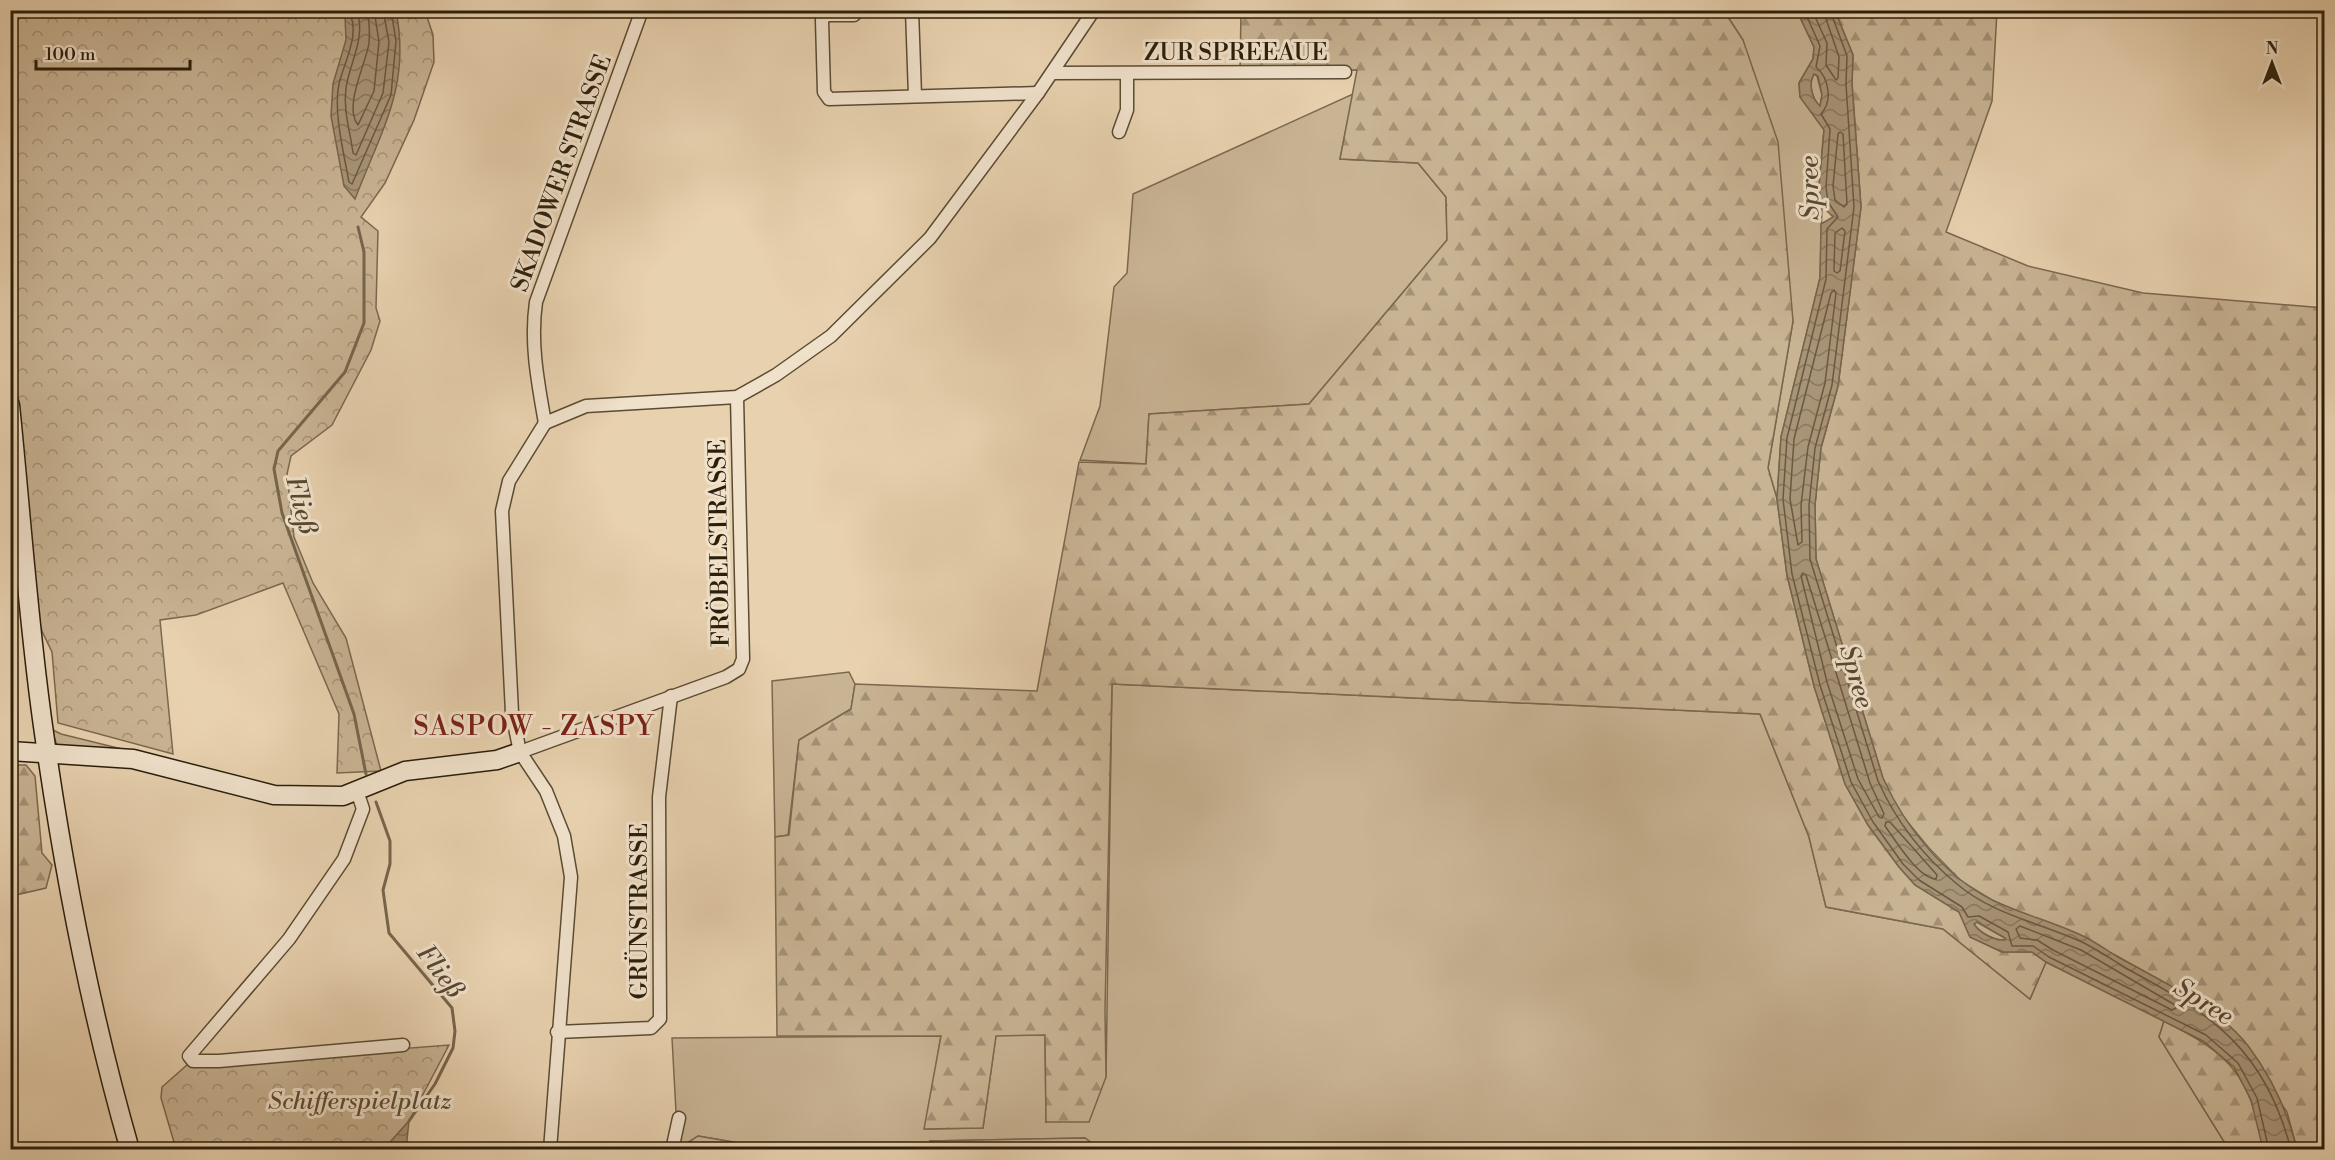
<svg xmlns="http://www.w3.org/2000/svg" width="2335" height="1160" viewBox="0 0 2335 1160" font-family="'Libre Bodoni',serif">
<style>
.grass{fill:#c8b393;stroke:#7a684e;stroke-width:1.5}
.forest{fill:url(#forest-firs);stroke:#7a684e;stroke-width:1.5}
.park{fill:url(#park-crowns);stroke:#7a684e;stroke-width:1.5}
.water{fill:url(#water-waves);stroke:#76654b;stroke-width:1.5;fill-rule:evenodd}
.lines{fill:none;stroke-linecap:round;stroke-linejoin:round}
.shore{stroke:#6a5940;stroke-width:1.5}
.stream{stroke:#76654b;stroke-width:3}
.street-casing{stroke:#5a4b33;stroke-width:15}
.secondary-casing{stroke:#2b1e0a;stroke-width:21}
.street{stroke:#f0e1cb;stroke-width:12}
.secondary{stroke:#f0e1cb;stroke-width:18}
.labels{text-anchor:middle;stroke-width:6;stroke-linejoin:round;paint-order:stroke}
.street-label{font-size:24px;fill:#2b1e0a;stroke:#f0e1cb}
.park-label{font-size:24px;font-style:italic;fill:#5a4b33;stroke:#f0e1cb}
.water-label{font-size:26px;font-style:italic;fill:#574730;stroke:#f0e1cb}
.quarter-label{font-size:27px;letter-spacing:1.5px;fill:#7a1f14;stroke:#f0e1cb}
</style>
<defs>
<pattern id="forest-firs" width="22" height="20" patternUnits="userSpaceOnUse" patternTransform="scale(1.5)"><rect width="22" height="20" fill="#c8b393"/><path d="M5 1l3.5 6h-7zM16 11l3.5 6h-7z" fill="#a39176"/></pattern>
<pattern id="park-crowns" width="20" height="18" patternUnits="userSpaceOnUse" patternTransform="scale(1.5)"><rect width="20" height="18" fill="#c8b393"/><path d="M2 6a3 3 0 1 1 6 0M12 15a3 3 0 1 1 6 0" fill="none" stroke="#a39176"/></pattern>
<pattern id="water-waves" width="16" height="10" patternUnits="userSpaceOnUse" patternTransform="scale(1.5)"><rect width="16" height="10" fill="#a89477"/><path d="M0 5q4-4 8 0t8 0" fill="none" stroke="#897860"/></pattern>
</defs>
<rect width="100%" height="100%" fill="#e8d1af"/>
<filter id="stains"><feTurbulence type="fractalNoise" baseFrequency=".00333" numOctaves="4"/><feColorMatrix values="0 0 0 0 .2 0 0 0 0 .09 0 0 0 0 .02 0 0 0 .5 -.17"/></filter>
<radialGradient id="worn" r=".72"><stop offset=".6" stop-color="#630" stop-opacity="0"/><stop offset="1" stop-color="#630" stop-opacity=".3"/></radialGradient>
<g class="grass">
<path d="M1724,11H1797L1814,47L1813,59L1799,83L1800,97L1824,129L1819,187L1822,206L1820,278L1781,437L1777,499L1768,468L1793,321L1743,40Z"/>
<path d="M1814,74L1817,76L1822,95L1820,106C1812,99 1808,84 1814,74Z"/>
<path d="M1353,94L1340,159L1418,163L1446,197L1447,240L1309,404L1149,414L1146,464L1080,460L1100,406L1114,287L1127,273L1133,194Z"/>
<path d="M849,672L855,684L851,709L799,740L788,835L775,837L772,681Z"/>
<path d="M1112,684L1760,714L1809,837L1826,907L1943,929L2030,999L2046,962L2164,1021L2159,1037L2225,1143L2223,1150H1100L1085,1138L930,1141L929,1150H746L744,1144L698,1136L678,1149L672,1038L941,1036L925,1129L983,1128L996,1035H1045L1046,1122L1106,1077Z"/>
<path d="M51,729L61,734L146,755L57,745Z"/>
<path d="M1977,922L2005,938V940C1995,941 1980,933 1974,924Z"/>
</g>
<g class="forest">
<path d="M1241,11H1724L1743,40L1778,142L1793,321L1768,468L1777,499L1787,575L1814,686L1845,784L1868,825L1899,867L1915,885L1959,912L1970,937L2002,952H2032L2046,962L2030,999L1943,929L1826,907L1809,837L1760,714L1112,684L1105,1011L1106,1077L1089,1122H1046L1045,1035L996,1036L983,1128L924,1129L941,1036H777L775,837L789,835L799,740L851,709L855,684L1037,691L1079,462L1146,464L1149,414L1309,404L1447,240L1446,197L1418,163L1340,159L1357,70L1240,71Z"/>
<path d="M1835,11H1997L1992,101L1946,232L2028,266L2143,293L2324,308V1149H2297L2287,1112L2228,1025L2191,998L2115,955L1992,900L1961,881L1929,848L1897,809L1883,778L1816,559L1815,505L1821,448L1838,386L1861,207L1852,83L1853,55Z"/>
<path d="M11,765H26L35,776L42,853L52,865L46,888L16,895L11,906Z"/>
<path d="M2164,1021C2230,1054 2250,1074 2263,1149H2223L2225,1143L2159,1037Z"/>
<path d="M698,1136L744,1144L746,1149H679Z"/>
<path d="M1085,1138L1100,1149H929L930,1141Z"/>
</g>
<g class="park">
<path d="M10,11H425L433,35L434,62L414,120L385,183L361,217L378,231L376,308L380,321L371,350L332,425L291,456L287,474L294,537L313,583L346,638L381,771L337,773L339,714L283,583L196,615L160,620L173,754L58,723L52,652L39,625L11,324Z"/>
<path d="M449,1045L409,1121L384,1149H176L161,1098L162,1087L187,1065Z"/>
</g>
<g class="water">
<path d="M341,11H396C411,86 381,131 355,199L344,186L331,116L333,84L346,40L345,17Z"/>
<path d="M1797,11H1835L1853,55L1852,84L1861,207L1838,386L1821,448L1815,505L1816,559L1883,778C1905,827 1945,877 1994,901C2024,915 2058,923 2087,938C2098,944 2108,951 2118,957C2161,981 2220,1008 2249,1047C2272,1078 2288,1113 2297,1149H2263L2251,1100L2234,1067L2203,1041L2046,962L2032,952H2002L1970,937L1959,912L1915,885L1899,867L1868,825L1845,784L1814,686L1787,575L1777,499L1781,437L1820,278L1821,224L1833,217L1822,206L1819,187L1824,130L1800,97L1799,83L1813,59L1814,47ZM1814,74L1818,76L1822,95L1820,106C1812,99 1808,84 1814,74ZM1977,922L2005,938V940C1995,941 1979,933 1974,924Z"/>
<path d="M409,1121L406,1149H384Z"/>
</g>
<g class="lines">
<g class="shore">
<path d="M348,10C362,32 344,62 339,84C333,111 344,154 349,182L352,184L391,95L396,41L391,10"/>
<path d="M357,10C366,39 350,61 346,88C343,111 350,130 353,153L356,155L383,93L389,42L383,10"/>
<path d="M367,10C369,20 370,33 369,43C366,64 343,107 358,125L374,91L379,42L374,10"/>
<path d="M1804,10L1820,46L1816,67C1829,78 1833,101 1821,114L1830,129L1826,187L1828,202L1838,217L1827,229L1826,279L1787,438L1783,499L1792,574L1820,685L1851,782L1873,822L1903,864L1919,880L1962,907L1968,917L1979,916L2008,932L2012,946H2033L2049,957L2206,1035L2238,1063L2257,1098L2269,1150"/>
<path d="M1812,10L1827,43L1826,65L1836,80L1838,78L1839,57L1823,10"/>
<path d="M1830,10L1847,56L1846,84L1854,207L1832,385L1815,448L1809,505L1810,559L1878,781C1896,821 1923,856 1957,884C1993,915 2042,923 2084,943C2100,951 2115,962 2131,971C2215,1016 2266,1052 2291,1150"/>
<path d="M1840,132L1843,134L1847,204L1844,207L1835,200L1833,186L1838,134Z"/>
<path d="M1842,228L1845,231L1840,271L1837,273L1834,271L1835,233Z"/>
<path d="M1834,290L1836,293L1825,383L1808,447L1801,505L1802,542L1798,545L1790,499L1794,439L1831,293Z"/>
<path d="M1803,573L1806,575L1870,783L1884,814L1882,818L1879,817L1858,779L1827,682L1801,576Z"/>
<path d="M1886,822H1890L1937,875L1936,879C1918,878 1896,841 1885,826Z"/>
<path d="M2020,926L2081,950L2175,1005L2176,1008L2172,1010L2053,950L2037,940L2020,938L2016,929Z"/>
</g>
<g class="stream">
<path d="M358,227L364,252V323L345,372L278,451L274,469L282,513L354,714L366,774"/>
<path d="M376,802L390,841V864L383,890L389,933L452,1008L455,1031L453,1048L435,1084L409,1121"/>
</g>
<g class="street-casing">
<g id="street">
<path d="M858,10L854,15H826L822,20L824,92L829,99L1038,93"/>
<path d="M912,10L915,96"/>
<path d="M1052,73L1345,72"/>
<path d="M1119,132L1127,110V74"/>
<path d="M545,423L509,481L502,511L512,713L520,752L546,791L564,836L571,877L550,1150"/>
<path d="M545,423L586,406L737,397L776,375L831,336L930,238L1038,93L1094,10"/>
<path d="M545,423C538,383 530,343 536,302L642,10"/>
<path d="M520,752L726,677L739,669L743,659L737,397"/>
<path d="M357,791L363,809L344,859L289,939L189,1056L193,1061H219L403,1045"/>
<path d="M557,1032L651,1028L660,1019L659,797L671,696"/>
<path d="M672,1150L679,1118"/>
</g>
</g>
<g class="secondary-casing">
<g id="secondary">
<path d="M10,405C21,512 28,620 43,726C63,869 90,1011 130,1150"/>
<path d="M10,751L133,759L274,795L343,796L405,771L497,760L520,752"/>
</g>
</g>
<use href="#street" class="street"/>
<use href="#secondary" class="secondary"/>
</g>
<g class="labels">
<g class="street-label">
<text x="1236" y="60">ZUR SPREEAUE</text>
<text transform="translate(561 173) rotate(-70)" y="8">SKADOWER STRASSE</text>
<text transform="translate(719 543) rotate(-91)" y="8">FRÖBELSTRASSE</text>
<text transform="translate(639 911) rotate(-90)" y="8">GRÜNSTRASSE</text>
</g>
<g class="park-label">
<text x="360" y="1109">Schifferspielplatz</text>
</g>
<g class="water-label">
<text transform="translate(1809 188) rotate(-91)" y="9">Spree</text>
<text transform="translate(302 505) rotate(76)" y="9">Fließ</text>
<text transform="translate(1857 676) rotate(74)" y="9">Spree</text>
<text transform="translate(441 971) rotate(53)" y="9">Fließ</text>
<text transform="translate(2204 1001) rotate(32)" y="9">Spree</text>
</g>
<g class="quarter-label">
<text x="534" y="735">SASPOW - ZASPY</text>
</g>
</g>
<rect width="2335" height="1160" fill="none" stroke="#e8d1af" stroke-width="36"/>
<rect x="12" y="12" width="2311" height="1136" fill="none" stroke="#2b1e0a" stroke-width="3"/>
<rect x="18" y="18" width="2299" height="1124" fill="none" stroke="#2b1e0a" stroke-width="1.5"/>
<g transform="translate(2272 63)" stroke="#f0e1cb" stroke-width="4.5" paint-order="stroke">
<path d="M0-4.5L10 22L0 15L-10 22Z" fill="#2b1e0a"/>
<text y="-9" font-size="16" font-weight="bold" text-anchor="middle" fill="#2b1e0a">N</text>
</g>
<path d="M36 60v9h154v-9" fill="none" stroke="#2b1e0a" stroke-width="3"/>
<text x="45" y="60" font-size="18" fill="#2b1e0a" stroke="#f0e1cb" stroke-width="4.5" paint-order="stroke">100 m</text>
<rect width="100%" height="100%" filter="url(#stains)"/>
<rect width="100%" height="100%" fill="url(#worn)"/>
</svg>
